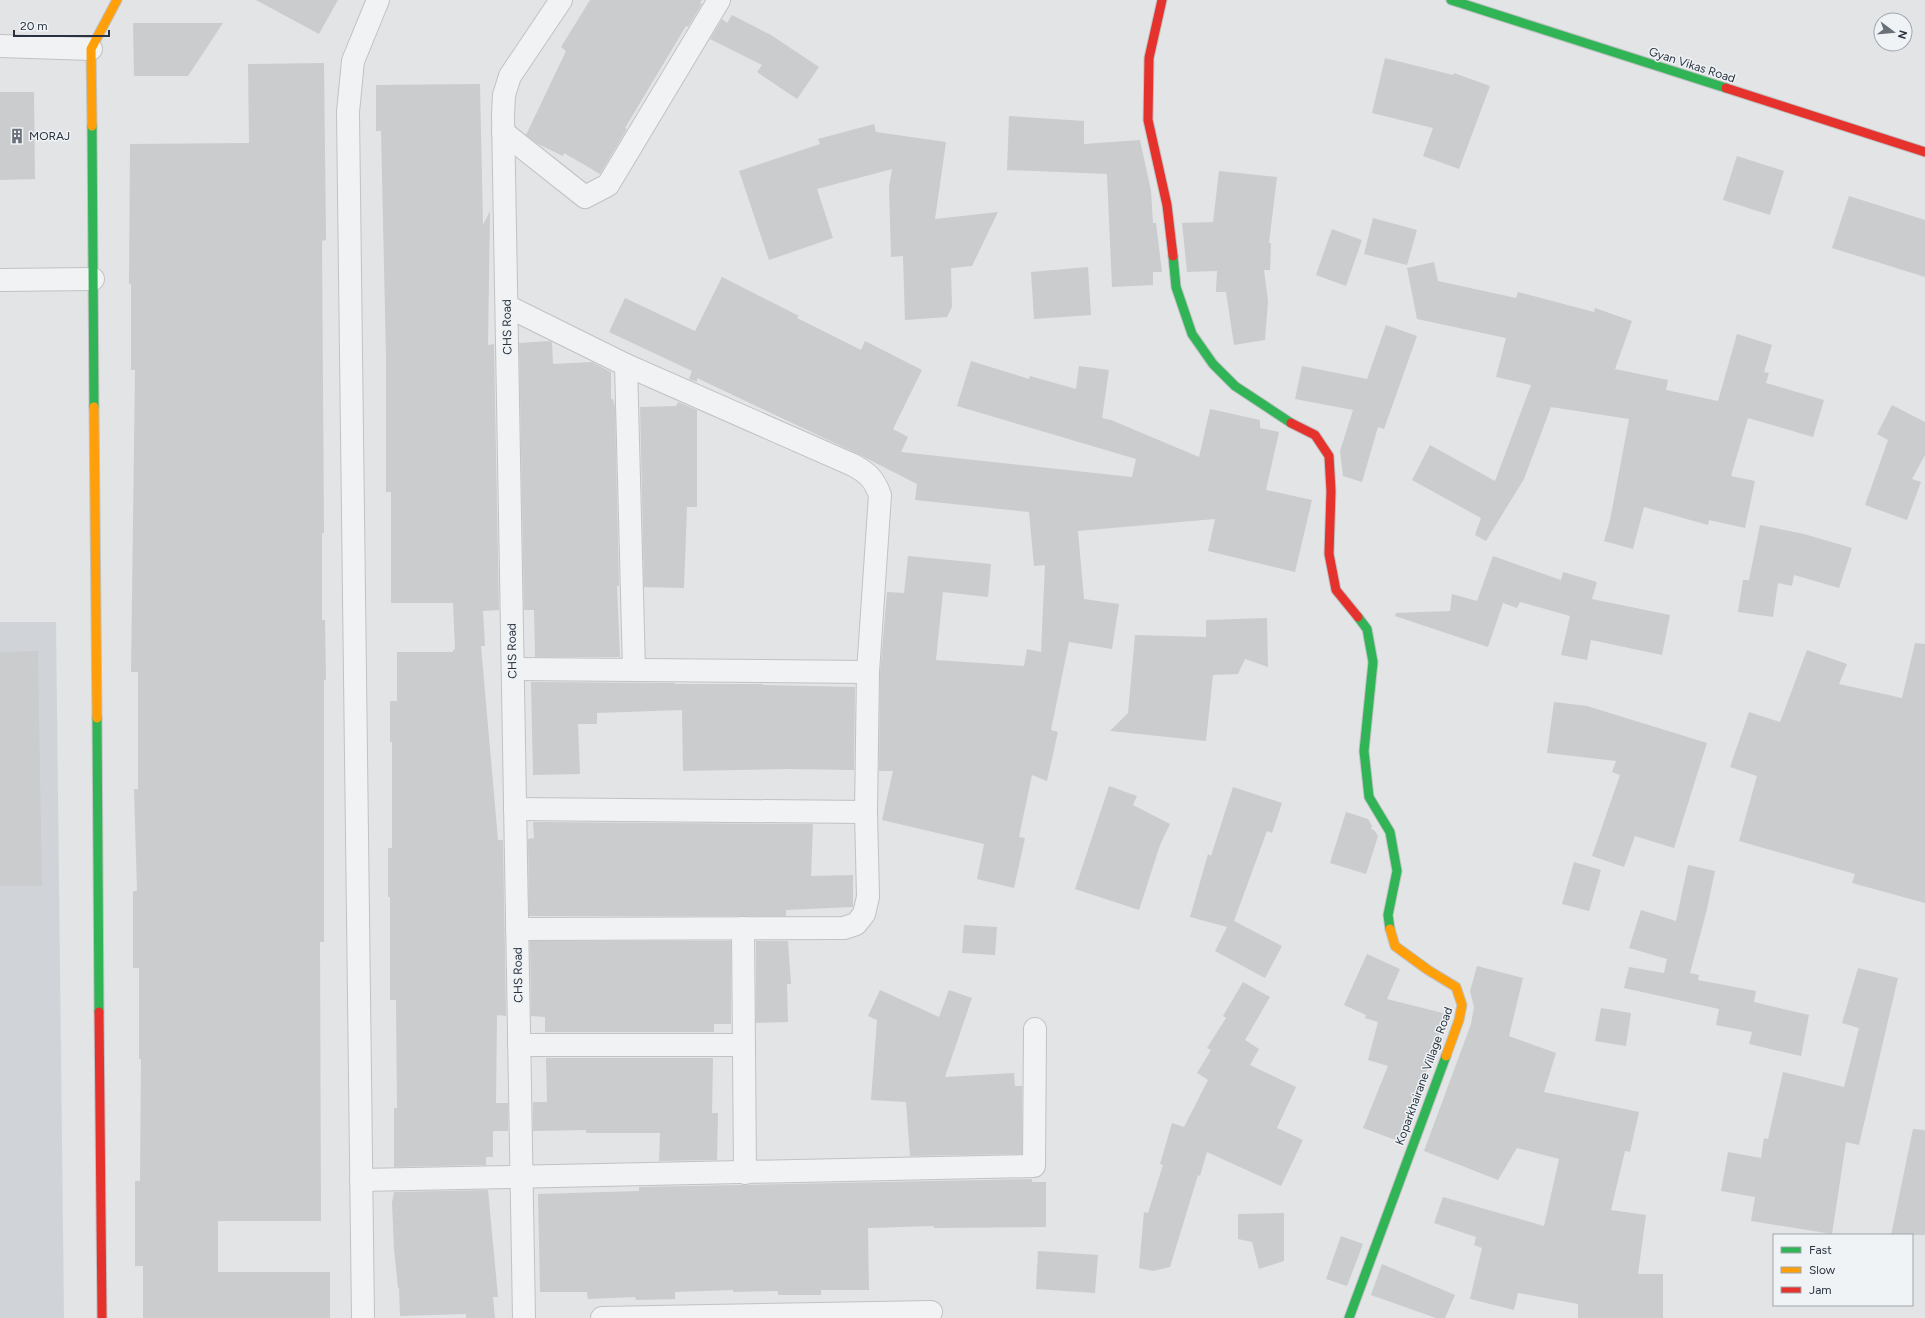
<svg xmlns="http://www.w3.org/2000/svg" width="1925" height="1318" viewBox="0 0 1925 1318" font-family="Figtree,sans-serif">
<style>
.built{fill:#d0d4d9}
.building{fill:#caccce}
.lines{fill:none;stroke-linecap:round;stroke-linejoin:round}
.street-casing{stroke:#c0c2c4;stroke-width:24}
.fast-casing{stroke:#c0c2c4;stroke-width:11}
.slow-casing{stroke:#c0c2c4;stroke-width:11}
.jam-casing{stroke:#c0c2c4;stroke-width:11}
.street{stroke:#f1f2f3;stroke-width:22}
.fast{stroke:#30b455;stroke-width:9}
.slow{stroke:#ff9f0a;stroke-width:9}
.jam{stroke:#e5322d;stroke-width:9}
.labels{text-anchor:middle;stroke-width:3;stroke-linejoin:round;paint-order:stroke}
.street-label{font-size:12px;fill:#29333f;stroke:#eff3f6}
.poi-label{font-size:12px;fill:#29333f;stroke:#eff3f6;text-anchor:start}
</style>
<rect width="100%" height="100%" fill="#e2e4e6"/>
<path class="built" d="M0,622H56L64,1318H0Z"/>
<g class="building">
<path d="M256,0H338L319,34Z"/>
<path d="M590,0H702L700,3L702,4L688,27L686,26L625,128L627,129L600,174L564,153L563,156L538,144L526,135L566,51L561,47Z"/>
<path d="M732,15L771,35L819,67L797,99L757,72L762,65L710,39L722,19L727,23Z"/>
<path d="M133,23H223L188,76H134Z"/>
<path d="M1385,58L1453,75L1454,73L1490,86L1459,169L1423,156L1433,128L1372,113Z"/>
<path d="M324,63L326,240L322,241L324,533H322V620H325L326,680H324V942H320L321,1221H218V1272H330V1318H143V1266H135V1181H140L141,1059H139V968H133V891H137L134,789H138V672H131L135,370H131V284H129L130,144L249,143L248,64Z"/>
<path d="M480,84L483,225L490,211L488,345L494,344L499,610L483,611L485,646H481L498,840H503L506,1016L497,1015L496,1103H508V1131H493V1157H486V1165L394,1167V1108H397L396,1000H390V897H388V848H392V742H390V701H397V652H453V650L455,649L453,603H391V492H386V357L381,131H376V85Z"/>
<path d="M0,92H34L35,179L0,180Z"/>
<path d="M1009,116L1084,121V144L1140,140L1151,191L1153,223H1156L1162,272H1153V285L1112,287L1107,174L1007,170Z"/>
<path d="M874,124L876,132L946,142L935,219L998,212L972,266L951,268L952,307L947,317L905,320L903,256L891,257L889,187L892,169L817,189L833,238L769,260L739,171L820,144L818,139Z"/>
<path d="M1737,156L1784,171L1770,215L1723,200Z"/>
<path d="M1219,171L1277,177L1269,243H1271L1270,270H1264L1268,301L1265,340L1234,345L1226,292H1216L1217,271L1187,272L1182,223L1213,222Z"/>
<path d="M1849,196L1925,220V277L1832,248Z"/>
<path d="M1373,218L1417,230L1407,265L1364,254Z"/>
<path d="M1332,229L1362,240L1346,286L1316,275Z"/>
<path d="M1434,262L1438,281L1516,298L1518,292L1594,312L1595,308L1632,321L1615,369L1668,380L1666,390L1718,401L1737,334L1772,345L1764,372L1769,373L1766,383L1824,400L1813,437L1748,418L1731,476L1755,481L1745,528L1709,520L1708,525L1644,507L1633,549L1604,541L1610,520L1629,419L1551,407L1524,479L1486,541L1475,535L1481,518L1412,480L1430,445L1495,481L1531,385L1496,377L1506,338L1417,319L1407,268Z"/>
<path d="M1088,267L1091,315L1034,319L1031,272Z"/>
<path d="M722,277L799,316L797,318L861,350L865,341L922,370L893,429L908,437L901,452L1132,477L1136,459L957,406L971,361L1029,379L1030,376L1076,389L1079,366L1109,370L1102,418L1111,420L1199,457L1210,409L1260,420V428L1279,432L1266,490L1312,500L1295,572L1208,551L1215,519L1078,531L1084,599L1119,604L1112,649L1069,642L1051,730L1058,732L1047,781L1032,775L1019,837L1025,838L1014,888L977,879L984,844L882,820L893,771H879L880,673L887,592L904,593L908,556L991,564L988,597L943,592L936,660L1024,666L1027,649L1041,652L1045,565L1034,566L1029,512L915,500L917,484L858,454L697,378V382L689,379L692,371L609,332L625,298L695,331Z"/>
<path d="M1386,325L1417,336L1384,429L1378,427L1362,482L1343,476L1340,451L1353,410L1295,399L1302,366L1367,379Z"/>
<path d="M549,341L552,342L553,364L592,362L611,372V399H613L615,407L619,586H617L620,657H535L534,610H524L519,343Z"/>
<path d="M678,402L697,410V507H687L684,588L644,587L640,407L676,406Z"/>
<path d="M1892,405L1925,422V455L1912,479L1921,482L1907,520L1865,505L1888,440L1877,434Z"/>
<path d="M1760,525L1804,534L1852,548L1839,588L1794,575L1792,586L1778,583L1773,617L1738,612L1743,580H1749Z"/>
<path d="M1493,556L1561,580L1563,572L1597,582L1592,599L1670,615L1662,655L1591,640L1587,660L1561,655L1570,616L1520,602L1517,608L1503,603L1488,647L1395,616L1396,613L1450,611L1452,594L1477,601Z"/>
<path d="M1267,618L1268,667L1245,659L1238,674L1213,675L1206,741L1110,731L1128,713L1135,635L1206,637V620Z"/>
<path d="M1915,643L1925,644V903L1852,883L1855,874L1739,841L1757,776L1730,767L1749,712L1780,722L1807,650L1847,664L1839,684L1902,698Z"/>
<path d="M38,651L42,886H0V652Z"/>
<path d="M531,682L675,683V684H763V685L855,687L854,770L788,769L683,771L682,710L597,713V724H578L580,774L533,775Z"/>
<path d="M1554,702L1587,706L1707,743L1674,848L1635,836L1624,867L1592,856L1620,775L1612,772L1616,761L1547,753Z"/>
<path d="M1109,786L1137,796L1133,805L1170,824L1160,845L1139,910L1075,889Z"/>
<path d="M1233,787L1282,803L1272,833L1267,831L1234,921L1282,946L1265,978L1215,951L1227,927L1190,917L1208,854L1211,856Z"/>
<path d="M1346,812L1368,819L1372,826L1371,829L1374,830L1378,836L1366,874L1330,863Z"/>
<path d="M533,822L813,824L811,876L853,875V907L786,910V916H529L528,839L534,838Z"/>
<path d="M1574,862L1601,870L1589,911L1562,904Z"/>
<path d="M1688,865L1715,871L1707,909L1690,973L1699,975L1698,980L1756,991L1754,1002L1809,1015L1801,1056L1749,1044L1752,1032L1716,1025L1719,1009L1624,988L1629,967L1664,973L1667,959L1629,948L1641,910L1676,921Z"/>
<path d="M964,925L997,927L995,955L962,953Z"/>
<path d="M530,941H731V1024H714V1032H545V1017L531,1016Z"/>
<path d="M756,941H788L791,984H787L788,1022L756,1023Z"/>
<path d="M1367,954L1400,969L1387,999L1447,1014L1401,1142L1363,1128L1388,1066L1368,1060L1378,1022L1365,1018L1366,1015L1344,1005Z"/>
<path d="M1477,966L1523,978L1509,1036L1556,1053L1544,1092L1639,1112L1630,1152L1625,1151L1611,1210L1646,1215L1638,1274H1663V1318H1578V1304L1518,1293L1514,1310L1470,1299L1482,1248L1474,1245L1476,1237L1434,1223L1443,1197L1544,1226L1559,1159L1517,1148L1498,1180L1424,1151L1471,1024L1474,1007L1470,991Z"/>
<path d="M1858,968L1898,978L1859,1145L1846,1142L1832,1234L1751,1221L1755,1197L1721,1191L1728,1152L1761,1158L1764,1138L1768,1139L1783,1072L1844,1087L1859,1028L1842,1023Z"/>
<path d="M1243,982L1270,997L1245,1040L1259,1049L1250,1065L1296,1087L1277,1128L1303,1140L1281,1186L1207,1152L1200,1176L1198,1175L1170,1267L1153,1271L1139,1268L1144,1212L1148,1213L1163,1165L1160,1164L1172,1123L1184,1127L1208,1080L1197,1073L1211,1050L1207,1048L1226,1018L1223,1016Z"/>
<path d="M880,990L939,1017L949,990L972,998L945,1077L1014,1073L1015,1086H1022V1154L910,1156L906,1102L871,1100L877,1020L868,1016Z"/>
<path d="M1601,1008L1631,1013L1626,1046L1595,1041Z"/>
<path d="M546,1058H713L712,1113H718L717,1160L659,1161L660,1133H586V1130L533,1131V1102H547Z"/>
<path d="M1913,1129L1925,1130V1235H1891Z"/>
<path d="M1032,1179V1182H1046V1227L934,1228V1226L868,1228L869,1290H821V1295H778V1291L733,1292V1290L675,1292V1299L636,1300L635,1297L588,1299L587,1292H540L538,1194L639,1191V1187Z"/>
<path d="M488,1190L498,1297H493L495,1318H466V1314L400,1316L399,1288H398L394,1249L392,1203L394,1192Z"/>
<path d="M1284,1213V1261L1259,1269L1252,1242L1238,1239V1214Z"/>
<path d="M1341,1236L1363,1244L1347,1286L1326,1279Z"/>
<path d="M1038,1251L1098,1255L1095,1293L1036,1289Z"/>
<path d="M1382,1264L1455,1295L1445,1318H1436L1371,1295Z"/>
</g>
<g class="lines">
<g class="street-casing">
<g id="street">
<path d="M0,46L91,49"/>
<path d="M503,132L585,197L608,185L719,0"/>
<path d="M0,280L93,279"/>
<path d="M507,306L626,365L853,465C868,473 874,479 880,495L868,672L866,812L868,897L864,914L856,924L844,928L517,929"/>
<path d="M626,365L634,670"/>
<path d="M513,669L868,672"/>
<path d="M515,809L866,812"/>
<path d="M743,928L745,1173"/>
<path d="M519,1045H744"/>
<path d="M361,1180L1034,1166L1035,1029"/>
<path d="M363,1318L348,112L353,61L378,0"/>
<path d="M524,1318L503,115L504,95L510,76L561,0"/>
<path d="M602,1318L931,1312"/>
</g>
</g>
<g class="fast-casing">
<g id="fast">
<path d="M1451,0L1726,88"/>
<path d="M92,126L94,407"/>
<path d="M1173,256L1176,287L1192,334L1213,364L1235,386L1291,423"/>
<path d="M1358,617L1367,629L1373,662L1364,751L1369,797L1390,832L1397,871L1388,915L1390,929"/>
<path d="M97,718L99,1012"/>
<path d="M1349,1318L1446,1056"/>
</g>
</g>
<g class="slow-casing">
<g id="slow">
<path d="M92,126L91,49L117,0"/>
<path d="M94,407L97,718"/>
<path d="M1390,929L1395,946L1428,970L1456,987L1462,1005L1459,1020L1446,1056"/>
</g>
</g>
<g class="jam-casing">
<g id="jam">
<path d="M1162,0L1149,58L1148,120L1167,205L1173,256"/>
<path d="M1726,88L1925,152"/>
<path d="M1291,423L1315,435L1329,456L1331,491L1329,554L1336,590L1358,617"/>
<path d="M99,1012L102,1318"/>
</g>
</g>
<use href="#street" class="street"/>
<use href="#fast" class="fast"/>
<use href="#slow" class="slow"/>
<use href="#jam" class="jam"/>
</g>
<defs>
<g id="building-bare" transform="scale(1.2)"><path d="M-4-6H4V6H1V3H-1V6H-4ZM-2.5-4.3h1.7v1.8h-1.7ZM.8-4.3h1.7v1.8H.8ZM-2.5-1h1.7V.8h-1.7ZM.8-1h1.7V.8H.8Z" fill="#6a7179" stroke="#eff3f6" stroke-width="2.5" paint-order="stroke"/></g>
</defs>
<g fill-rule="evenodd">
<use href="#building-bare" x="17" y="136"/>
</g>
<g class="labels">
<g class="street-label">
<text transform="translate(1692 65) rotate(18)" y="4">Gyan Vikas Road</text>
<text transform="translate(507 327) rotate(-91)" y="4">CHS Road</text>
<text transform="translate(512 651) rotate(-91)" y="4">CHS Road</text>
<text transform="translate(518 975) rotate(-91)" y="4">CHS Road</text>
<text transform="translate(1424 1076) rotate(-70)" y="4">Koparkhairane Village Road</text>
</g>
<g class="poi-label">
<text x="29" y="140">MORAJ</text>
</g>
</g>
<rect x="1773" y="1234" width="140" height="72" fill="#eff3f6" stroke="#a0a6ad"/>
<rect x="1781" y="1247" width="20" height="6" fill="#30b455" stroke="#a0a6ad"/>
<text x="1809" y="1254" font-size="12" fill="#29333f">Fast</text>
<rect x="1781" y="1267" width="20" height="6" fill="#ff9f0a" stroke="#a0a6ad"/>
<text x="1809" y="1274" font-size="12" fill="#29333f">Slow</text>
<rect x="1781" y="1287" width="20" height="6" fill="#e5322d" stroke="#a0a6ad"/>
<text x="1809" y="1294" font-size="12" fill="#29333f">Jam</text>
<g transform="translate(1893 32) rotate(106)"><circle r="19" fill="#eff3f6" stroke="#a0a6ad"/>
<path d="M0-3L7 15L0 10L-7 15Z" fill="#6a7179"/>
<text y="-6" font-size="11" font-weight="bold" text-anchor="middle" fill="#29333f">N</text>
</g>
<path d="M14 30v6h95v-6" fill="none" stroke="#29333f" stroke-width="2"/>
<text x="20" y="30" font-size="12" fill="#29333f" stroke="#eff3f6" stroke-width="3" paint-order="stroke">20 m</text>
</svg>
